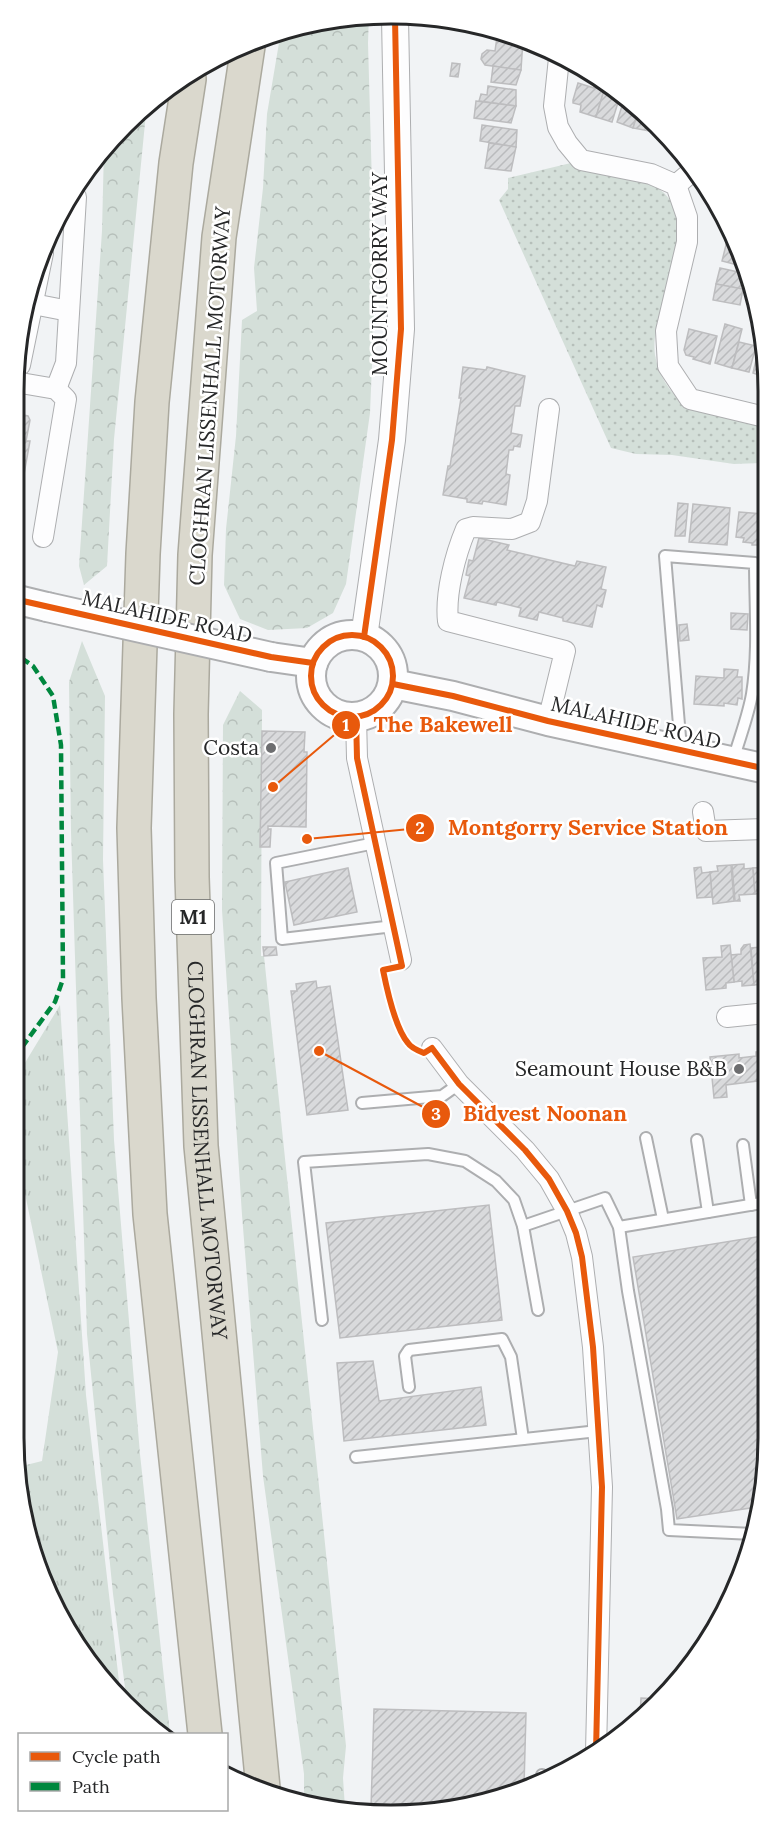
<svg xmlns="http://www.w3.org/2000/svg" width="782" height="1829" viewBox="0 0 782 1829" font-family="Lora,serif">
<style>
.grass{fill:url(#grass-tufts)}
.forest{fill:url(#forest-crowns)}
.park{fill:url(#park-dots)}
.building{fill:url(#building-hatch);stroke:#bdbdbf;stroke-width:1.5}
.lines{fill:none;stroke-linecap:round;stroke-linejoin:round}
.service-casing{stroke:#adaeb0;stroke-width:14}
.minor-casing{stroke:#adaeb0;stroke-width:22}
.tertiary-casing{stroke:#adaeb0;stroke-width:28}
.secondary-casing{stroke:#adaeb0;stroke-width:32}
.motorway-casing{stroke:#aba99e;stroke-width:36}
.service{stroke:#fdfdfe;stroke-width:10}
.minor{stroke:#fdfdfe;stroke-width:20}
.tertiary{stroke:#fdfdfe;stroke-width:26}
.secondary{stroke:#fdfdfe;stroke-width:28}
.motorway{stroke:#dad8cd;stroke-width:33}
.secondary-bridge-casing{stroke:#adaeb0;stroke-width:32;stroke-linecap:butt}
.secondary-bridge{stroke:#fdfdfe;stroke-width:28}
.quiet{stroke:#00873e;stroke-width:4.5;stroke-dasharray:9 4.5;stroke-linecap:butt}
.cycleway-casing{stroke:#fff;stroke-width:10}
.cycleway{stroke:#e8590c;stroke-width:6}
.poi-dot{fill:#6d6e70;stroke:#fff;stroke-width:2}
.labels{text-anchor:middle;stroke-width:5;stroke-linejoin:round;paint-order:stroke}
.shield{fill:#fff;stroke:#676868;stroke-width:1.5}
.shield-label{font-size:20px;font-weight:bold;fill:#262728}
.street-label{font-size:21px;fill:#262728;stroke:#fff}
.poi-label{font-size:21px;fill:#262728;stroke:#fff;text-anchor:end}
.rim{fill:none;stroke:#262728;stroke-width:3}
.leader{fill:none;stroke:#e8590c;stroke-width:2}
.callout-dot{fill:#e8590c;stroke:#fff;stroke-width:2}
.mark-label{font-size:18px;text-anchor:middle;font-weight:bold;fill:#fff}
.callout-label{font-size:22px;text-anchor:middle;font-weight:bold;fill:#e8590c;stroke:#fff;stroke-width:5;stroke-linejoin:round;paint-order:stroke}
</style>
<defs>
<pattern id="grass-tufts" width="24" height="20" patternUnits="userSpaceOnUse" patternTransform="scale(1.5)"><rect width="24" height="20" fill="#d4dfd9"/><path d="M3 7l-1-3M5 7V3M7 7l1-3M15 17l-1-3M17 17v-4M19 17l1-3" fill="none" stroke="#b6bfba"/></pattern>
<pattern id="forest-crowns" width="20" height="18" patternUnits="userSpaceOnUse" patternTransform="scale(1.5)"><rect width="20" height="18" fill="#d4dfd9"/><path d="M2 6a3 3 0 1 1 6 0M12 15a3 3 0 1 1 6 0" fill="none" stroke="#b6bfba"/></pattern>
<pattern id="park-dots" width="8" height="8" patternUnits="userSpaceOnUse" patternTransform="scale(1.5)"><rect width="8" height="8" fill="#d4dfd9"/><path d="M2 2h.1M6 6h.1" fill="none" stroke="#b6bfba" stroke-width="1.8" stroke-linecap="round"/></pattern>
<pattern id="building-hatch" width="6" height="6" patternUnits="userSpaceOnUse" patternTransform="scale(1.5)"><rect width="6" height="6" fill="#d9dadc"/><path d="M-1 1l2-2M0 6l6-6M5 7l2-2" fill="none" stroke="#babbbd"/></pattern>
</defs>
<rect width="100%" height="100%" fill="#f1f3f5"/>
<path class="grass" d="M60,1005L86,1395L121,1699L107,1687L34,1560L18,1467L42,1461L58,1352L14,1141V1081Z"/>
<g class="forest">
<path d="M367,14L369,15L368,43L375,291L370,413L346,584L333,613L307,628L268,630L240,619L224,585L226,529L236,436L242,320L257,311L254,268L263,188L267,114L280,37Z"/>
<path d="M146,113L114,439L107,566L84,585L79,566L102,231L104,148L107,142Z"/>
<path d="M82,641L105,696L103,860L114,1140L140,1454L170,1734H165L127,1703L113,1594L87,1334L71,832L69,682Z"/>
<path d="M240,691L262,710L261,956H264L346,1746L343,1778L345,1808H318L304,1803V1774L263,1476L242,1215L222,910L223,725Z"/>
</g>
<path class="park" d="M571,163C583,168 594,172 606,175C623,179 644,179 659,189C707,222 648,310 655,355C658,374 669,393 686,404C697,411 749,420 765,425L766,465L761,463L734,464L672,455L636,454L611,448L499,200L508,189V178Z"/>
<g class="building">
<path d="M497,37L523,40L521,70L485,65L481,59L482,54L487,50L495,51Z"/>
<path d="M452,63L460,64L458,77L450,76Z"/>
<path d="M493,66L521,70L516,85L491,82Z"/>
<path d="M597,80L606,84L596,117L580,112L581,105L573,103V100L578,83L594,88Z"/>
<path d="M488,86L516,90V106L479,101L481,94L487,95Z"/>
<path d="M605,87L613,89L612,93L620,96L612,122L596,117Z"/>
<path d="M625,96L639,109L633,128L617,122Z"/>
<path d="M476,101L516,106L511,123L474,118Z"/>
<path d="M639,109L652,123L649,131L633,128Z"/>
<path d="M482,125L517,130L516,147L480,141Z"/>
<path d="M489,143L516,147L511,171L485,168Z"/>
<path d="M729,229L740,246V249L726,245Z"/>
<path d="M726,245L740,249L745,267L722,261Z"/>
<path d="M720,268L747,274L752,291L716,284Z"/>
<path d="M716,284L743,289L740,305L713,300Z"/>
<path d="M725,324L742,329L732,368L715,363Z"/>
<path d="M689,329L717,336L710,364L693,359L694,357L686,355L684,350Z"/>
<path d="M739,342L756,346L749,372L732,368Z"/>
<path d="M759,347L765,349V377L753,373Z"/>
<path d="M463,367L486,370L487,367L525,376L520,406H515L511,433L522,435L520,447L514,446L513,450H509L506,474L510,475L506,505L483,501L482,504L467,502V499L443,495L448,466H450L461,398H459Z"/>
<path d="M14,413L28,416L30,420L26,441H30L18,507L14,506Z"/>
<path d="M678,503L688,504L685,536H675Z"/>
<path d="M693,504L730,508L727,545L689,542Z"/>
<path d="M739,512L764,514L761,545H752V543L743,542L744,538L736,537Z"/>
<path d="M479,538L509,545L507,550L575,566L577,561L606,567L601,589L606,590L602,607L597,605L592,627L563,621V618L539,612L537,620L519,616L521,608L497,602L496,605L464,598L470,576L466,575L469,560L473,561Z"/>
<path d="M731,613L748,614L747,630L731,629Z"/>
<path d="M687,624L689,640L680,641L679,625Z"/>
<path d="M724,669L738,670L737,677H742V699L738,698L737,705L724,703V706L694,704L696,676L724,678Z"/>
<path d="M262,731L305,732L304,752H307L306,827L268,826V829H271L270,847H260Z"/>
<path d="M744,864V869L753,868L755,894L739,895L740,901H735L732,865Z"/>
<path d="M731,865L734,901L713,904L710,872L718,871L717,866Z"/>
<path d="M701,867L702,873L710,872L712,897L697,898L694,868Z"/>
<path d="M767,867V893L755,894L753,868Z"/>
<path d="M348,868L357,912L294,925L285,882Z"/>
<path d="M750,944L754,985L742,986V981L734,982L731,955L741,954V949L744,945Z"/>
<path d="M730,945L734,982L726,983V988L706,990L703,958L722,957L721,946Z"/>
<path d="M263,947H276L277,955L264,956Z"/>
<path d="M761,947V953L767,952V984L754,985L751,948Z"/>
<path d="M316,981L317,988L330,986L348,1110L307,1115L291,991H297L296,984Z"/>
<path d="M767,1051V1080L726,1085L727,1097L714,1098L710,1057L739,1054V1058L756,1056V1052Z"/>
<path d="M489,1205L502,1320L340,1338L326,1223Z"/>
<path d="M768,1235V1438L757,1507L677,1519L633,1257Z"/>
<path d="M373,1361L379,1401L481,1387L486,1425L344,1441L337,1363Z"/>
<path d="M641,1698L660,1699L640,1716Z"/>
<path d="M374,1709L526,1713L524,1786L464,1808H371Z"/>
</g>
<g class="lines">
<g class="service-casing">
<g id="service">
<path d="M675,749L680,737L665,556L755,563C755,606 759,651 752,694C748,717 739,739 733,761"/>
<path d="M375,843L276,863L282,939L394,926"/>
<path d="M362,1103L442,1096L459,1084"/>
<path d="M646,1138L663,1219"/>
<path d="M697,1140L708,1212"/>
<path d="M743,1145L751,1205"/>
<path d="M523,1226L605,1198L619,1227L628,1291L667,1509L669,1530L753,1534"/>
<path d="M619,1227L768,1202"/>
<path d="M322,1320L304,1162L428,1154L465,1161L496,1181L514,1200L523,1226L538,1310"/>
<path d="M409,1387L405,1356L409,1350L502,1339L511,1357L523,1439"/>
<path d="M356,1457L598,1431"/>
<path d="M542,1779V1775"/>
</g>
</g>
<g class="minor-casing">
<g id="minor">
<path d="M559,58L554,106L558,127L567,143L581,160L651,174L676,185L687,217V242L666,331L668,366L690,399L765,417"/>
<path d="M676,185L695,169"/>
<path d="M33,304L69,311"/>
<path d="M20,365L43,253"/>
<path d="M15,382L56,389L66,399L43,537"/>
<path d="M56,389L66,363L76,197"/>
<path d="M356,717L357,758L401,960"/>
<path d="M548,721L565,651L448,621C445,594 455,555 466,529L473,527L512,529L530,522L537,501L549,409"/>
<path d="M703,812L706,831L767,829"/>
<path d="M727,1017L767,1013"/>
<path d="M432,1048L459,1084L525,1150L549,1179L567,1211L576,1233L582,1257L593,1347L602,1487L596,1752"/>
</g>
</g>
<g class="tertiary-casing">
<path id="tertiary" d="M364,637L392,440L401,329L395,18"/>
</g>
<g class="secondary-casing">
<g id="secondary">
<path d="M14,599L47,607"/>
<circle cx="352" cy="676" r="41"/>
<path d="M271,657L313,663"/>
<path d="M393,684L453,696L548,721L767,769"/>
</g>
</g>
<g class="motorway-casing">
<g id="motorway">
<path id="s1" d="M248,46L219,237L195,555L191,714L192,877L201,1146L263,1788"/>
<path d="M189,79L176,163L152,402L143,554L134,828L139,998L150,1214L205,1734"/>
</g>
</g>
<use href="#service" class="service"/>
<use href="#minor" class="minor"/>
<use href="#tertiary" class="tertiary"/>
<use href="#secondary" class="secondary"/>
<use href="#motorway" class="motorway"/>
<g class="secondary-bridge-casing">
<path id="secondary-bridge" d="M47,607L271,657"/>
</g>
<use href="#secondary-bridge" class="secondary-bridge"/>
<path class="quiet" d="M14,1058L55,1002L63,979L61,745L53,696L33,666L14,653"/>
<g class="cycleway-casing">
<g id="cycleway">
<path d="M14,599L271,657L313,663"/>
<circle cx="352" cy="676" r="41"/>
<path d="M364,637L392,440L401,329L395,18"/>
<path d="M393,684L453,696L548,721L767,769"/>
<path d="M356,717L357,758L402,966L383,970C387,990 395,1028 408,1043C411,1048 419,1051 424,1053L432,1048L459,1084L525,1150L549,1179L567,1211L576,1233L582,1257L593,1347L602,1487L596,1752"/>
</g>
</g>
<use href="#cycleway" class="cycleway"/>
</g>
<g class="poi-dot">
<circle cx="271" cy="748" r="6"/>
<circle cx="739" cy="1069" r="6"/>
</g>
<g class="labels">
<rect class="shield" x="172" y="900" width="42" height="34" rx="4.5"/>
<g class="shield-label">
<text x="193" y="924">M1</text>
</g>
<g class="street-label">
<text transform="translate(380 274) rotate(-90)" y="7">MOUNTGORRY WAY</text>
<text transform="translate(210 396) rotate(-86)" y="7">CLOGHRAN LISSENHALL MOTORWAY</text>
<text transform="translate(167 617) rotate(13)" y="7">MALAHIDE ROAD</text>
<text transform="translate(636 723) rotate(13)" y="7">MALAHIDE ROAD</text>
<text dy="7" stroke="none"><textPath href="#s1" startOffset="1108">CLOGHRAN LISSENHALL MOTORWAY</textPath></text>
</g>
<g class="poi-label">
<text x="259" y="755">Costa</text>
<text x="727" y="1076">Seamount House B&amp;B</text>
</g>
</g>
<path d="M0 0H782V1829H0ZM391 24H391A367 367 0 0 1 758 391V1438A367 367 0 0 1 391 1805H391A367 367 0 0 1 24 1438V391A367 367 0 0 1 391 24Z" fill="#fff" fill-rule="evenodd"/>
<path class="rim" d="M391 24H391A367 367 0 0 1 758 391V1438A367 367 0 0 1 391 1805H391A367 367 0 0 1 24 1438V391A367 367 0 0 1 391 24Z"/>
<path class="leader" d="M273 787L346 725M307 839L420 828M319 1051L436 1114"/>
<g class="callout-dot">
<circle cx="273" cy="787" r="6"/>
<circle cx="307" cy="839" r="6"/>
<circle cx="319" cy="1051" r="6"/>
<circle cx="346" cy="725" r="15"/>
<circle cx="420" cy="828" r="15"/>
<circle cx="436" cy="1114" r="15"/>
</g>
<g class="mark-label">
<text x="346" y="731">1</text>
<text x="420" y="834">2</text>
<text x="436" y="1120">3</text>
</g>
<g class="callout-label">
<text x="443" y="732">The Bakewell</text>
<text x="588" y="835">Montgorry Service Station</text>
<text x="545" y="1121">Bidvest Noonan</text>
</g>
<rect x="18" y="1733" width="210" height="78" fill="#ffffff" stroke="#a8a9a9" stroke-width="1.5"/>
<rect x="30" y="1752" width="30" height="9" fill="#e8590c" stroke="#a8a9a9" stroke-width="1.5"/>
<text x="72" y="1763" font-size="18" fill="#262728">Cycle path</text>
<rect x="30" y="1782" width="30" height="9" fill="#00873e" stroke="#a8a9a9" stroke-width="1.5"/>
<text x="72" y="1793" font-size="18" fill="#262728">Path</text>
</svg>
